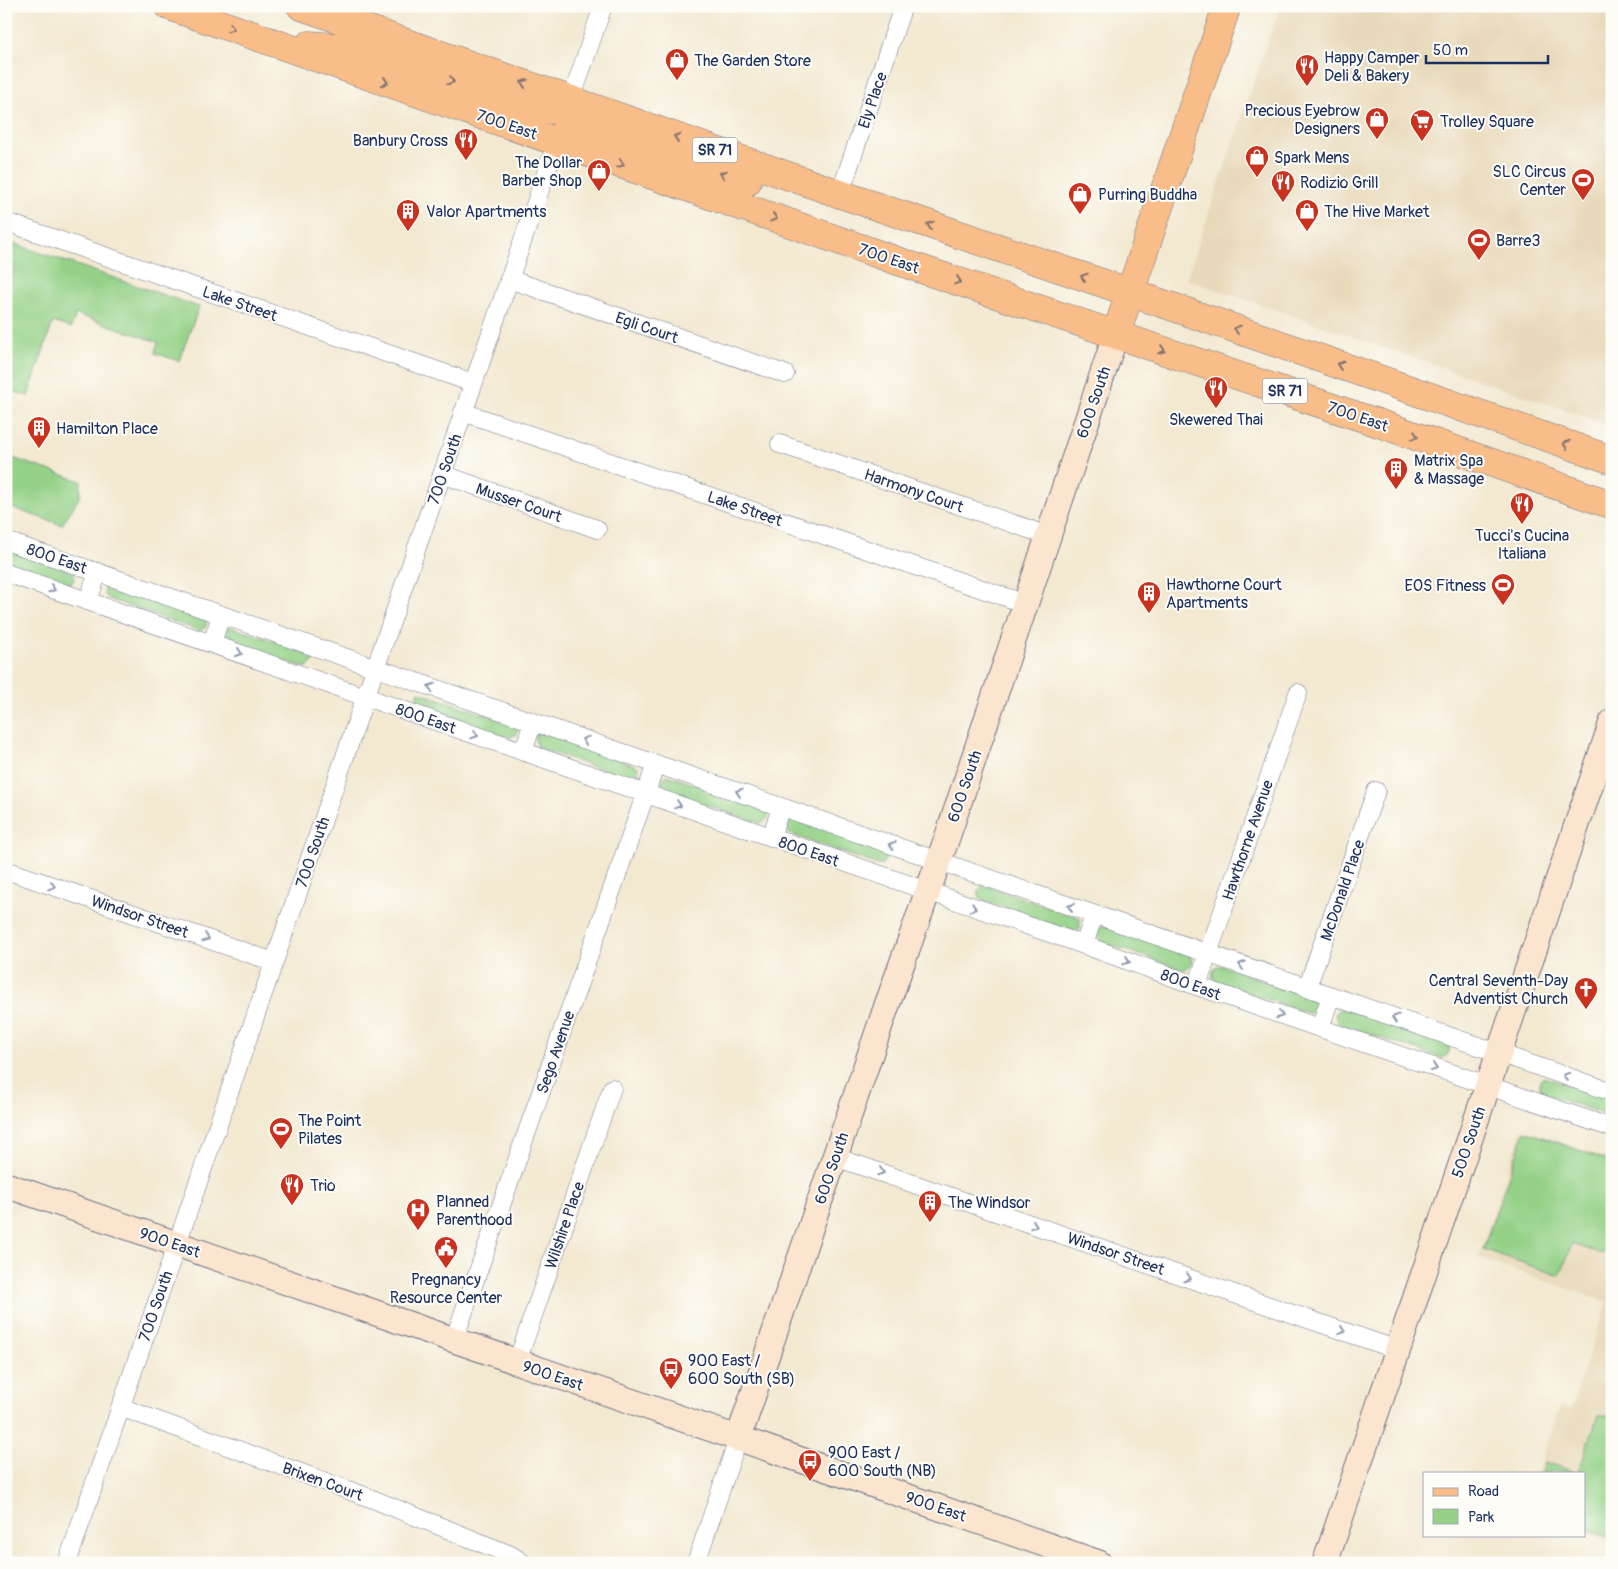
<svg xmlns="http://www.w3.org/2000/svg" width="1618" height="1569" viewBox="0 0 1618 1569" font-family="Pangolin,sans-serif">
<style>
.built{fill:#e8d9ba}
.green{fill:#94d187;stroke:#588072}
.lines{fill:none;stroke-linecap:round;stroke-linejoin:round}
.street-casing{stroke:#677086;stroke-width:19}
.secondary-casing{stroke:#677086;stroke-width:27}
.primary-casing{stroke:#677086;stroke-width:29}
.street{stroke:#fff;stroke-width:18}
.secondary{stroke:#fce5cf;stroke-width:25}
.primary{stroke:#f8bd88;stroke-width:28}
.oneway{stroke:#7e6f71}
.oneway2{stroke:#8d97ae}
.labels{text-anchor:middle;stroke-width:4;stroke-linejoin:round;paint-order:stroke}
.shield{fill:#fdfcf7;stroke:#5f6c8c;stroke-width:1}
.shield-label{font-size:15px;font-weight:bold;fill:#1b2f5e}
.poi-label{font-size:16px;fill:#1b2f5e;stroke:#fdfcf7;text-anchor:start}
.street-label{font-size:16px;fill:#1b2f5e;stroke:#fdfcf7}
</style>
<rect width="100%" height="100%" fill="#fdfcf7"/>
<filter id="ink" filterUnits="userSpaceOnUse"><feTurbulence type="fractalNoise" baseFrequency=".02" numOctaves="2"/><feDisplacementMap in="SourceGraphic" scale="10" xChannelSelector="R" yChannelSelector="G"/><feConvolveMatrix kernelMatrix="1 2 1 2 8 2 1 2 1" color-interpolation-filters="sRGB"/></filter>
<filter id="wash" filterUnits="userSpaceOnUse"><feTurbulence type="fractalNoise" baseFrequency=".0096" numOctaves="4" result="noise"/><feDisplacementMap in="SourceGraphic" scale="20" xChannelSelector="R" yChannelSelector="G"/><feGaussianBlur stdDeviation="1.12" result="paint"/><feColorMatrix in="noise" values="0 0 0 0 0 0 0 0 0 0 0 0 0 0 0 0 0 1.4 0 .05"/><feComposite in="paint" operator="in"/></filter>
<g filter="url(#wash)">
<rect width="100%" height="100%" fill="#f3e9d1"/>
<g class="built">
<path d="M1280,6H1612V426L1186,279Z"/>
<path d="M1522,1129L1612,1160V1542L1584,1533V1473H1537L1560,1406L1571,1409L1607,1302L1478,1258Z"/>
</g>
<g class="green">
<path d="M9,242L199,307L179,361L155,353L158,342L76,314L71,328L53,322L28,396L6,389V294L14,270L6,267V251Z"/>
<path d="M6,456L81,481L80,496L62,525L6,506Z"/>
<path d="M6,546L74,573V579L72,583L64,585L6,565Z"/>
<path d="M108,583L204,614L207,620L206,627L200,631L109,599L104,594L105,588Z"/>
<path d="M228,626L314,654V661L308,667H303L228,641L224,636L226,628Z"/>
<path d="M419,692L519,726L517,734L511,737H507L425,708C417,705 414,699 419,692Z"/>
<path d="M541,731L638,767L639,774L634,778L629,779L542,749L537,746L535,738L536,734Z"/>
<path d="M667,775L768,810C770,817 766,822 759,823L666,791L663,789L662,781Z"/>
<path d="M790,818L886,852V859L881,865H878L793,835C787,833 785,831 785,825Z"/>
<path d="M984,885L1080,918V928L1076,931H1070L982,900C976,895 978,889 984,885Z"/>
<path d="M1104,925L1191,957L1192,964L1186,969H1181L1102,942L1100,941L1098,930Z"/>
<path d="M1219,965L1315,998L1318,1005C1316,1011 1314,1012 1308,1013L1217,982L1213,977V970Z"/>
<path d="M1341,1008L1446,1042L1449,1046C1450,1052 1448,1056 1442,1058L1339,1024C1334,1018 1334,1012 1341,1008Z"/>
<path d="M1544,1077L1612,1099V1117L1543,1093L1539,1084L1540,1080Z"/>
<path d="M1525,1131L1612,1162V1227L1602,1254L1572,1244L1560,1276L1483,1249Z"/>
<path d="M1598,1416H1612V1538L1584,1528V1473H1578Z"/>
<path d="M1544,1462L1574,1472L1541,1473Z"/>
</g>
</g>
<g filter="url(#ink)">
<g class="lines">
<g class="street-casing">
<g id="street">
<path d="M571,100L603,6"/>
<path d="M840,194L903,6"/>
<path d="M6,222L473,383"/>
<path d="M509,279L785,374"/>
<path d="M463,412L1026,604"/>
<path d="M780,444L1049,536"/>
<path d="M442,474L597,529"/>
<path d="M6,541L1612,1092"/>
<path d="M6,573L1084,945L1197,986L1612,1128"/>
<path d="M88,601L98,572"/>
<path d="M212,644L221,615"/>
<path d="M523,752L533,722"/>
<path d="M771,837L781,807"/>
<path d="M6,870L274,962"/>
<path d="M1084,945L1094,915"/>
<path d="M1197,986L1298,693"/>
<path d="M1307,988L1376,791"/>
<path d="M1320,1028L1331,996"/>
<path d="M835,1157L1398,1350"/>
<path d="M454,1340L656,764"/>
<path d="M517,1362L612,1088"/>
<path d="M120,1407L370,1498L511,1555L523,1563"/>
<path d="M67,1563L557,141"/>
<path d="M696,1563L738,1439"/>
</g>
</g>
<g class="secondary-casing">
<g id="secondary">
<path d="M6,1185L1099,1563"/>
<path d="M738,1439L886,1008L948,835L1116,334"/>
<path d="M1325,1563L1612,722"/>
</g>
</g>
<g class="primary-casing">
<g id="primary">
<path d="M169,6L912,266L1381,424L1612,505"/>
<path d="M301,6L840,194L1170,306L1612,460"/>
<path d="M309,45L350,48L387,59L530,107L550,110L571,100"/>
<path d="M557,141L567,128L578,127L590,128L747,182"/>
<path d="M1116,334L1227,6"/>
</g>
</g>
<use href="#street" class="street"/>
<use href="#secondary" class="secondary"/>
<use href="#primary" class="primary"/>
</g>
<defs><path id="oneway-chevron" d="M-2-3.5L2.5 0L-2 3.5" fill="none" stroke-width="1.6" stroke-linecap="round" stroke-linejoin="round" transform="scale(1.25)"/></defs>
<g class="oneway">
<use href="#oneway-chevron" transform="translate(231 28) rotate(19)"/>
<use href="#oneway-chevron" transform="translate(451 81) rotate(19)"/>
<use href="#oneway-chevron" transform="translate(385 82) rotate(19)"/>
<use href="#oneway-chevron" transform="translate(524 83) rotate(-161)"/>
<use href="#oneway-chevron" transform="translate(677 137) rotate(-161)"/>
<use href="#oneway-chevron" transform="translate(621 164) rotate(19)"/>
<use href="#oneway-chevron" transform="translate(723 174) rotate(-161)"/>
<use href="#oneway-chevron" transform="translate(774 218) rotate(19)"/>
<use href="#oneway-chevron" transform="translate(930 225) rotate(-161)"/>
<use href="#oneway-chevron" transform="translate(1084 277) rotate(-161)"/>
<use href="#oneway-chevron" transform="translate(958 281) rotate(19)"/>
<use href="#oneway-chevron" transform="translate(1237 329) rotate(-161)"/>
<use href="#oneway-chevron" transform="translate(1162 350) rotate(19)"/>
<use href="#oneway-chevron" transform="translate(1340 365) rotate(-160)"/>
<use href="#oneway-chevron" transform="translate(1415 436) rotate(19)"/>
<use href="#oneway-chevron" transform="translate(1566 444) rotate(-161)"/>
</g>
<g class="oneway2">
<use href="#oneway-chevron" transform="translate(52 589) rotate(19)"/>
<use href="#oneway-chevron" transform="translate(239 653) rotate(19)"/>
<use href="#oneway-chevron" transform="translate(431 687) rotate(-161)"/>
<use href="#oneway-chevron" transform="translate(475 735) rotate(19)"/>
<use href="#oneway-chevron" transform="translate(585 740) rotate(-161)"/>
<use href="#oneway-chevron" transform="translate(739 792) rotate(-161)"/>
<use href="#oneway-chevron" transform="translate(678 805) rotate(19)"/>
<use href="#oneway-chevron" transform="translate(892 845) rotate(-161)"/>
<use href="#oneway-chevron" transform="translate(52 886) rotate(19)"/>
<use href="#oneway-chevron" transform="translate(1071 907) rotate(-161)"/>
<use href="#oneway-chevron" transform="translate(973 908) rotate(19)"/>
<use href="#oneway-chevron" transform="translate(206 938) rotate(19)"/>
<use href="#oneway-chevron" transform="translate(1127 961) rotate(20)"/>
<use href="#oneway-chevron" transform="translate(1242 965) rotate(-161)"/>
<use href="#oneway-chevron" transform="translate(1280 1015) rotate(19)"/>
<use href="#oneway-chevron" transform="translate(1395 1018) rotate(-161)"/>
<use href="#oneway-chevron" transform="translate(1434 1068) rotate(18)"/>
<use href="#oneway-chevron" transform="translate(1566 1076) rotate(-161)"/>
<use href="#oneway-chevron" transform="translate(881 1172) rotate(19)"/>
<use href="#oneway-chevron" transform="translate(1034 1225) rotate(19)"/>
<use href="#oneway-chevron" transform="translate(1188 1278) rotate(19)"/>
<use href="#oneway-chevron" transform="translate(1342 1331) rotate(19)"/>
</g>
</g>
<defs>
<g id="shop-pin" transform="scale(1.25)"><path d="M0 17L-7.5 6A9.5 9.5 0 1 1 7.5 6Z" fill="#c8321e" stroke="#fdfcf7"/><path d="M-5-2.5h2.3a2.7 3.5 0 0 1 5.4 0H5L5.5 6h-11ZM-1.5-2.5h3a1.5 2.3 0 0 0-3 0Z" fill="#fff"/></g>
<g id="restaurant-pin" transform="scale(1.25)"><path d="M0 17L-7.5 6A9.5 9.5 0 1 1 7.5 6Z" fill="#c8321e" stroke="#fdfcf7"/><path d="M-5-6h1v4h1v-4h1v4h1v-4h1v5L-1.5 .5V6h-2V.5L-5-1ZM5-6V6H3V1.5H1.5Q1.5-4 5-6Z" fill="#fff"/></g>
<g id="supermarket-pin" transform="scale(1.25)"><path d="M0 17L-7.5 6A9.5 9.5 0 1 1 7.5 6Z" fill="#c8321e" stroke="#fdfcf7"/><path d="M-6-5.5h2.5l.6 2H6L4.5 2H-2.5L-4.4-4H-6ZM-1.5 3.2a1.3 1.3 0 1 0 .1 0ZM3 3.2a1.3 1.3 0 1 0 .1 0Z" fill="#fff"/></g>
<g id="stadium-pin" transform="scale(1.25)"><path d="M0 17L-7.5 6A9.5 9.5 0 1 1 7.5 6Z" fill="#c8321e" stroke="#fdfcf7"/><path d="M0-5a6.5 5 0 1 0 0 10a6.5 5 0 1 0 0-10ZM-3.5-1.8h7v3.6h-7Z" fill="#fff"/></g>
<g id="building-pin" transform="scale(1.25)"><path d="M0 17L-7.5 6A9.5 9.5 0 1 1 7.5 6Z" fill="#c8321e" stroke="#fdfcf7"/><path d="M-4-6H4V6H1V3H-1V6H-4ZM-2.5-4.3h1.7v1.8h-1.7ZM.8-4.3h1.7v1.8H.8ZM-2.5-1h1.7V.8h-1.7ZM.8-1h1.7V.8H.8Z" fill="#fff"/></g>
<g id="church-pin" transform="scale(1.25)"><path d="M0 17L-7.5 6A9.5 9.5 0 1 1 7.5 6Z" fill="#c8321e" stroke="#fdfcf7"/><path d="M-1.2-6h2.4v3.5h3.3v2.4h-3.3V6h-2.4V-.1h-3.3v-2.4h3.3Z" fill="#fff"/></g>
<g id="hospital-pin" transform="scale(1.25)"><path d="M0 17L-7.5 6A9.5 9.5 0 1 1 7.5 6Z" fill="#c8321e" stroke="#fdfcf7"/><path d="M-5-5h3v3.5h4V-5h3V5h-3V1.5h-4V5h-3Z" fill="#fff"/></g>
<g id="civic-pin" transform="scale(1.25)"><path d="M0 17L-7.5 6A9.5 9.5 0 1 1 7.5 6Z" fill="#c8321e" stroke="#fdfcf7"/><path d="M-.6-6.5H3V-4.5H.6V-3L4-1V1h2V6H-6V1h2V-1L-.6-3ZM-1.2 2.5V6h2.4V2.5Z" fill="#fff"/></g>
<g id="bus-pin" transform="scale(1.25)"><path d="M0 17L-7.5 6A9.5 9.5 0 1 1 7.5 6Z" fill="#c8321e" stroke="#fdfcf7"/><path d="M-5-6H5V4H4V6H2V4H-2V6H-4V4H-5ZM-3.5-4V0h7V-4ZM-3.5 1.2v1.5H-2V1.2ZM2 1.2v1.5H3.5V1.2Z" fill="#fff"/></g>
</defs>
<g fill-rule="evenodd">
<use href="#shop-pin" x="677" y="60"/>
<use href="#restaurant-pin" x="1307" y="66"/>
<use href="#shop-pin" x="1377" y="119"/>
<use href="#supermarket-pin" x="1422" y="121"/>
<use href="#restaurant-pin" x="466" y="140"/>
<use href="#shop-pin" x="1257" y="157"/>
<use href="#shop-pin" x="599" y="171"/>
<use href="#stadium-pin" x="1583" y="180"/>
<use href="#restaurant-pin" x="1283" y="182"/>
<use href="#shop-pin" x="1080" y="194"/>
<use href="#building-pin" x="408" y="211"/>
<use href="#shop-pin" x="1307" y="211"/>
<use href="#stadium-pin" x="1479" y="240"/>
<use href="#restaurant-pin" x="1216" y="388"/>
<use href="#building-pin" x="39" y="428"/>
<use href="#building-pin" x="1396" y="469"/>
<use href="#restaurant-pin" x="1522" y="504"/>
<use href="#stadium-pin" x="1503" y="585"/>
<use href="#building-pin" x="1149" y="593"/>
<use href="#church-pin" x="1586" y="989"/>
<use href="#stadium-pin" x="281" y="1129"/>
<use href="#restaurant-pin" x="292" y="1185"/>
<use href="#building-pin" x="930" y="1202"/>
<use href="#hospital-pin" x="418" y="1210"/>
<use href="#civic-pin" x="446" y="1248"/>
<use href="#bus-pin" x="671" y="1369"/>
<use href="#bus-pin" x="810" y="1461"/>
</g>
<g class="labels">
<g class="shield">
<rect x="692.5" y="137.5" width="45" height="25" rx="4"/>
<rect x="1262.5" y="378.5" width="45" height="25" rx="4"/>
</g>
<g class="shield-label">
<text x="715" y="155">SR 71</text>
<text x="1285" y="396">SR 71</text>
</g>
<g class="poi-label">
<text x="1324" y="63">Happy Camper<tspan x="1324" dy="18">Deli &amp; Bakery</tspan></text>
<text x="694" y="66">The Garden Store</text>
<text x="1360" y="116" text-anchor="end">Precious Eyebrow<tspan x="1360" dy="18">Designers</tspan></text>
<text x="1440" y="127">Trolley Square</text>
<text x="448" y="146" text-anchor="end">Banbury Cross</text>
<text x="1274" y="163">Spark Mens</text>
<text x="582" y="168" text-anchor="end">The Dollar<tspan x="582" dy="18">Barber Shop</tspan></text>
<text x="1566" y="177" text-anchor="end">SLC Circus<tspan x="1566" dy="18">Center</tspan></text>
<text x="1300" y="188">Rodizio Grill</text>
<text x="1098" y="200">Purring Buddha</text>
<text x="426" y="217">Valor Apartments</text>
<text x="1324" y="217">The Hive Market</text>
<text x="1496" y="246">Barre3</text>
<text x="1216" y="425" text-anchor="middle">Skewered Thai</text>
<text x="56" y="434">Hamilton Place</text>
<text x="1414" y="466">Matrix Spa<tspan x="1414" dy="18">&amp; Massage</tspan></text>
<text x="1522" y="541" text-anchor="middle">Tucci's Cucina<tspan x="1522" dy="18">Italiana</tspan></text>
<text x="1166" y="590">Hawthorne Court<tspan x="1166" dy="18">Apartments</tspan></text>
<text x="1486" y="591" text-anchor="end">EOS Fitness</text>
<text x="1568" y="986" text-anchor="end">Central Seventh-Day<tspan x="1568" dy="18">Adventist Church</tspan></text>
<text x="298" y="1126">The Point<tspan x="298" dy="18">Pilates</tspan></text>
<text x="310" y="1191">Trio</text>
<text x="436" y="1207">Planned<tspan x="436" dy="18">Parenthood</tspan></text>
<text x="948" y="1208">The Windsor</text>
<text x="446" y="1285" text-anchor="middle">Pregnancy<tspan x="446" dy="18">Resource Center</tspan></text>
<text x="688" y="1366">900 East /<tspan x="688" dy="18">600 South (SB)</tspan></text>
<text x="828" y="1458">900 East /<tspan x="828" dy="18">600 South (NB)</tspan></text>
</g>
<g class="street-label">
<text transform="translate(872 100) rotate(-71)" y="6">Ely Place</text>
<text transform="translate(507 124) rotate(19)" y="6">700 East</text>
<text transform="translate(889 258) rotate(19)" y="6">700 East</text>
<text transform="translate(240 303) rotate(19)" y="6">Lake Street</text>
<text transform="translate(647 327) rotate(19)" y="6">Egli Court</text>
<text transform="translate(1093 402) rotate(-71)" y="6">600 South</text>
<text transform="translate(1358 416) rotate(19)" y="6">700 East</text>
<text transform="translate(444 469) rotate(-71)" y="6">700 South</text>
<text transform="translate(914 490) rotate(19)" y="6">Harmony Court</text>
<text transform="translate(519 502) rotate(19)" y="6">Musser Court</text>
<text transform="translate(745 508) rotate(19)" y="6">Lake Street</text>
<text transform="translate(57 558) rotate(19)" y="6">800 East</text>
<text transform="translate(426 718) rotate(19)" y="6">800 East</text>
<text transform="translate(964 786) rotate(-71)" y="6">600 South</text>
<text transform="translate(1247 840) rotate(-71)" y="6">Hawthorne Avenue</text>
<text transform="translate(809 851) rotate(19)" y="6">800 East</text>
<text transform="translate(312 852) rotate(-71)" y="6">700 South</text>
<text transform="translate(1342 890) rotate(-71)" y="6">McDonald Place</text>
<text transform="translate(140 916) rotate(19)" y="6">Windsor Street</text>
<text transform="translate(1191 984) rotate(20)" y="6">800 East</text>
<text transform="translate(555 1052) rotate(-71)" y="6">Sego Avenue</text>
<text transform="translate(1468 1142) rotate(-71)" y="6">500 South</text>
<text transform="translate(831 1168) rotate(-71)" y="6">600 South</text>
<text transform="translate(564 1225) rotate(-71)" y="6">Wilshire Place</text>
<text transform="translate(170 1242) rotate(19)" y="6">900 East</text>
<text transform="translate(1116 1253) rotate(19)" y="6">Windsor Street</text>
<text transform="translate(155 1306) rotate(-71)" y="6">700 South</text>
<text transform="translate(553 1375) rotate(19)" y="6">900 East</text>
<text transform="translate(323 1481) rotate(20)" y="6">Brixen Court</text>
<text transform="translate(936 1506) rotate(19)" y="6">900 East</text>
</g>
</g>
<rect width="1618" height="1569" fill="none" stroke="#fdfcf7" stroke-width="25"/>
<rect x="1423" y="1472" width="162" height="65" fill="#fdfcf7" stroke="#a3aaba"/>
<rect x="1433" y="1488" width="25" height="8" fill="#f8bd88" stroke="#a3aaba"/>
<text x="1468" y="1496" font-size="15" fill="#1b2f5e">Road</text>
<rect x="1433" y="1509" width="25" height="15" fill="#94d187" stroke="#a3aaba"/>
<text x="1468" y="1522" font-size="15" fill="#1b2f5e">Park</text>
<path d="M1426 55v8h122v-8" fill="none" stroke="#1b2f5e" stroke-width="2.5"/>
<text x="1433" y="55" font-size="15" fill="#1b2f5e" stroke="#fdfcf7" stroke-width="4" paint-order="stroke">50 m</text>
</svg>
